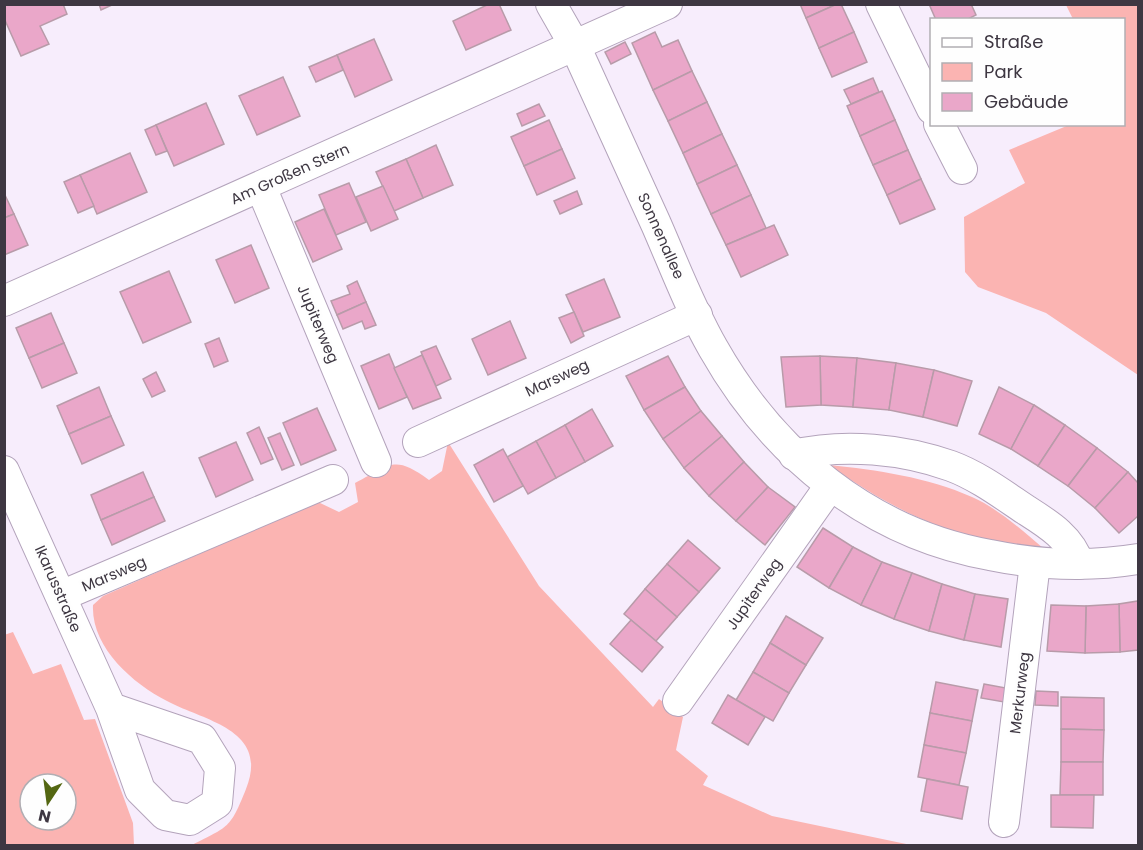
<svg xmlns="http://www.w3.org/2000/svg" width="1143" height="850" viewBox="0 0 1143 850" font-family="Poppins,sans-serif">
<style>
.green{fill:#fbb4b2;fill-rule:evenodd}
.building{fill:#eaa7c9;stroke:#b89ba9;stroke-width:1.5}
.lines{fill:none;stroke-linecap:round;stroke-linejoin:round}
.minor-casing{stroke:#b3a3bb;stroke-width:32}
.minor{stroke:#fff;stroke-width:30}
.labels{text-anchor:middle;stroke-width:6;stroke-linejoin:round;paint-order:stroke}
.street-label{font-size:15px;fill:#3e3742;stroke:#fefefe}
</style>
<rect width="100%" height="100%" fill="#f7edfc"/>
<g class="green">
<path d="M1066,5H1138V375L1046,313L978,287L965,272L964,217L1025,183L1009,150L1069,125L1124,124V20L1073,19Z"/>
<path d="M448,442L539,586L653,707L659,699L683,717L676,750L708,776L703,785L772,816L911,845H192C229,826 230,829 246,789C270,729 204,721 167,701C132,683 91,647 93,605L103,596L318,502L339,512L358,502L355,483C391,465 393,454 429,480L442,471Z"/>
<path d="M829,465C877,470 927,477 972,497C997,508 1022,530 1043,548C1021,544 996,542 974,537C920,523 874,497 829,465Z"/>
<path d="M13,632L33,674L61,664L84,720L95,719L133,823L134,845H5L4,635ZM30,784H66V820H30Z"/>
</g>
<g class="building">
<path d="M4,4H63L67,14L40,26L49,44L21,56L4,18Z"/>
<path d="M99,4H114L101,10Z"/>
<path d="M489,4H499L511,30L466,50L453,21Z"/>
<path d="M800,4H837L806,18Z"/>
<path d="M837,4H841L854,32L819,48L806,18Z"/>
<path d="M929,4H971L976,15L966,20H936Z"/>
<path d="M655,32L662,47L678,40L692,71L653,90L632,43Z"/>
<path d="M854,32L867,62L832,77L819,48Z"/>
<path d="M374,39L392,80L355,97L337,55Z"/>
<path d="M625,42L631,54L611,64L605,52Z"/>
<path d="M337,55L343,70L316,82L309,67Z"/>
<path d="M692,71L707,102L668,121L653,90Z"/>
<path d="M283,77L300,116L257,135L239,96Z"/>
<path d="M873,78L879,92L851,104L844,90Z"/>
<path d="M882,91L895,120L860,136L847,106Z"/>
<path d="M707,102L722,134L683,153L668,121Z"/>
<path d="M206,103L224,144L174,166L156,125Z"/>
<path d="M539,104L545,116L522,126L517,114Z"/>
<path d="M549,120L562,149L524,166L511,137Z"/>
<path d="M895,120L908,150L873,165L860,136Z"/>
<path d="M156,125L167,151L156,155L145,130Z"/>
<path d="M722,134L737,165L697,184L683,153Z"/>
<path d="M436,145L453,185L423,198L406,159Z"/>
<path d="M562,149L575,178L537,195L524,166Z"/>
<path d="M908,150L921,179L887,195L873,165Z"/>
<path d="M130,153L147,192L97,214L80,175Z"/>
<path d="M406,159L423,198L394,211L376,172Z"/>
<path d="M737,165L751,195L711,214L697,184Z"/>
<path d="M80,175L94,206L78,213L64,182Z"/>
<path d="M921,179L935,209L900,224L887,195Z"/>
<path d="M349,183L366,222L336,235L319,195Z"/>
<path d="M383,186L398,219L371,231L356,197Z"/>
<path d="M577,191L582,204L560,214L554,201Z"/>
<path d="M4,193L14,214L4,218Z"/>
<path d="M751,195L766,228L726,245L711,214Z"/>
<path d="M324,209L342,249L313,262L295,222Z"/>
<path d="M14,214L28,245L4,255V218Z"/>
<path d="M774,225L788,255L741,277L726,245Z"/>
<path d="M251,245L269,288L235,303L216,260Z"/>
<path d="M169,271L191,322L143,343L120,292Z"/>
<path d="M604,279L620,317L583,332L566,295Z"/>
<path d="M357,281L366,302L337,315L331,301L350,294L347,286Z"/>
<path d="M366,302L376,325L365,329L362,321L343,329L337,315Z"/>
<path d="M574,312L584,336L571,343L559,318Z"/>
<path d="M51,313L64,343L29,358L16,328Z"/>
<path d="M510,321L526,358L488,375L472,339Z"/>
<path d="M219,338L228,361L214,367L205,344Z"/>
<path d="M64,343L77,373L42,388L29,358Z"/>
<path d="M436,346L451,379L436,386L421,352Z"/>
<path d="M389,354L407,397L379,409L361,366Z"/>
<path d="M422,355L441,398L413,409L394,368Z"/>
<path d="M668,356L685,387L644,410L626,376Z"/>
<path d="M820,356L857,358L853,407L821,405Z"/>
<path d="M820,356L821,405L786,407L781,357Z"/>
<path d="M857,358L896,363L889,410L853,407Z"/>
<path d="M896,363L934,370L923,417L889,410Z"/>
<path d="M934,370L972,381L957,426L923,417Z"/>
<path d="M156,372L165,391L152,397L143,379Z"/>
<path d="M99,387L111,416L69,434L57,406Z"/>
<path d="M685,387L701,411L663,439L644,410Z"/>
<path d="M999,387L1034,405L1011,449L979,434Z"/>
<path d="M1034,405L1065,425L1038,466L1011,449Z"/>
<path d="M317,408L336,450L301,465L283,423Z"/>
<path d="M592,409L613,446L585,462L565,425Z"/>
<path d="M701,411L722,436L684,468L663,439Z"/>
<path d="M111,416L124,445L82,464L69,434Z"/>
<path d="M565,425L585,462L556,478L536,441Z"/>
<path d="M1065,425L1097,448L1068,486L1038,466Z"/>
<path d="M259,427L273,459L261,464L247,433Z"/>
<path d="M280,433L294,465L282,470L268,438Z"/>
<path d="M722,436L744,462L709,496L684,468Z"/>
<path d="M536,441L556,478L528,494L507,457Z"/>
<path d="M236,442L253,480L216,497L199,458Z"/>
<path d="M1097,448L1128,472L1095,508L1068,486Z"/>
<path d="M503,449L523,486L494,502L474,465Z"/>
<path d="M744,462L768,487L736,521L709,496Z"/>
<path d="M143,472L154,497L101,520L91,495Z"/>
<path d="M1128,472L1138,483V516L1119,533L1095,508Z"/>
<path d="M768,487L795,507L765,545L736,521Z"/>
<path d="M154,497L165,521L112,545L101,520Z"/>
<path d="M823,528L853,547L829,588L797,567Z"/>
<path d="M688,540L720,568L699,592L667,564Z"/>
<path d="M853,547L882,562L861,605L829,588Z"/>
<path d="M882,562L912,573L894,619L861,605Z"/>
<path d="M667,564L699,592L677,617L645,589Z"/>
<path d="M912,573L942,584L929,631L894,619Z"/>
<path d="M942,584L975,594L964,640L929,631Z"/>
<path d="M645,589L677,617L656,641L624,614Z"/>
<path d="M975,594L1008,599L1001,647L964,640Z"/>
<path d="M1138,601V650L1120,652L1119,604Z"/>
<path d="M1119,604L1120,652L1085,653L1086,606Z"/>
<path d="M1051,605L1086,606L1085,653L1047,651Z"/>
<path d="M786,616L823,638L806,665L770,643Z"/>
<path d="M631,620L663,647L642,672L610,644Z"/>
<path d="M770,643L806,665L789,693L753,672Z"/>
<path d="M753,672L789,693L773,721L736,700Z"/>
<path d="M936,682L978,690L972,721L930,713Z"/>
<path d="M984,684L1006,688L1004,702L981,698Z"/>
<path d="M1036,691L1058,692V706L1035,705Z"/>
<path d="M728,695L765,717L748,745L712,723Z"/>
<path d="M1061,697L1104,698V730L1061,729Z"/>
<path d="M930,713L972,721L966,753L924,745Z"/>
<path d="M1061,729L1104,730L1103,762H1061Z"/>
<path d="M924,745L966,753L959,785L918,777Z"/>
<path d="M1061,762H1103V795H1060Z"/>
<path d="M927,779L968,787L962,819L921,811Z"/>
<path d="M1051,795H1094L1093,828L1051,827Z"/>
</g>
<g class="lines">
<g class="minor-casing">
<g id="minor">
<path d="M551,4L575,46C602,106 629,165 656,224C674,265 690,308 713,348C773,454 868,533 990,555C1039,565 1089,567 1138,559"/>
<path d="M881,4L932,109"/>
<path d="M939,124L962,169"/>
<path d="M261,187L376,462"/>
<path d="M4,301L667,4"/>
<path d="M418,442L697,315"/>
<path d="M794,455C844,443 903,449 951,466C978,476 1002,494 1026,510C1048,524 1071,538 1079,564"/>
<path d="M4,471L111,708L140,790L165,815L190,820L217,803L220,768L202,739L111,708"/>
<path d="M61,596L333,480"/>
<path d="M678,701L830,486"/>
<path d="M1004,822L1035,563"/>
</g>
</g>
<use href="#minor" class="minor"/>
</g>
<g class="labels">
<g class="street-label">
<text transform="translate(290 174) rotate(-24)" y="5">Am Großen Stern</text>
<text transform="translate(661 236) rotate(66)" y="5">Sonnenallee</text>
<text transform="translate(318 324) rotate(67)" y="5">Jupiterweg</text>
<text transform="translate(557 378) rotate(-25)" y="5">Marsweg</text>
<text transform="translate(114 574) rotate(-23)" y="5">Marsweg</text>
<text transform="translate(58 589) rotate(66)" y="5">Ikarusstraße</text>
<text transform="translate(754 594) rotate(-55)" y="5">Jupiterweg</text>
<text transform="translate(1020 693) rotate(-83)" y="5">Merkurweg</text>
</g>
</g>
<rect width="1143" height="850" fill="none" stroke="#3e3742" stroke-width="12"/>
<rect x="930" y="18" width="195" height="108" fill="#fefefe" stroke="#b1aeb3" stroke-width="1.5"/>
<rect x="942" y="38" width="30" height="9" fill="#ffffff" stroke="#b1aeb3" stroke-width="1.5"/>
<text x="984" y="48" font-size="18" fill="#3e3742">Straße</text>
<rect x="942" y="63" width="30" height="18" fill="#fbb4b2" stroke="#b1aeb3" stroke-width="1.5"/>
<text x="984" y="78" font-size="18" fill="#3e3742">Park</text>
<rect x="942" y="93" width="30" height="18" fill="#eaa7c9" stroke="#b1aeb3" stroke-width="1.5"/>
<text x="984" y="108" font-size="18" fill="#3e3742">Gebäude</text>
<g transform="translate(48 802) rotate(193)"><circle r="28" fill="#fefefe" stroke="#b1aeb3" stroke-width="1.5"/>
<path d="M0-4.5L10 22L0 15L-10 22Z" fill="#546712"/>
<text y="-9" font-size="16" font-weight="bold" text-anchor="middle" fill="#3e3742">N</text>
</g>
</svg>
